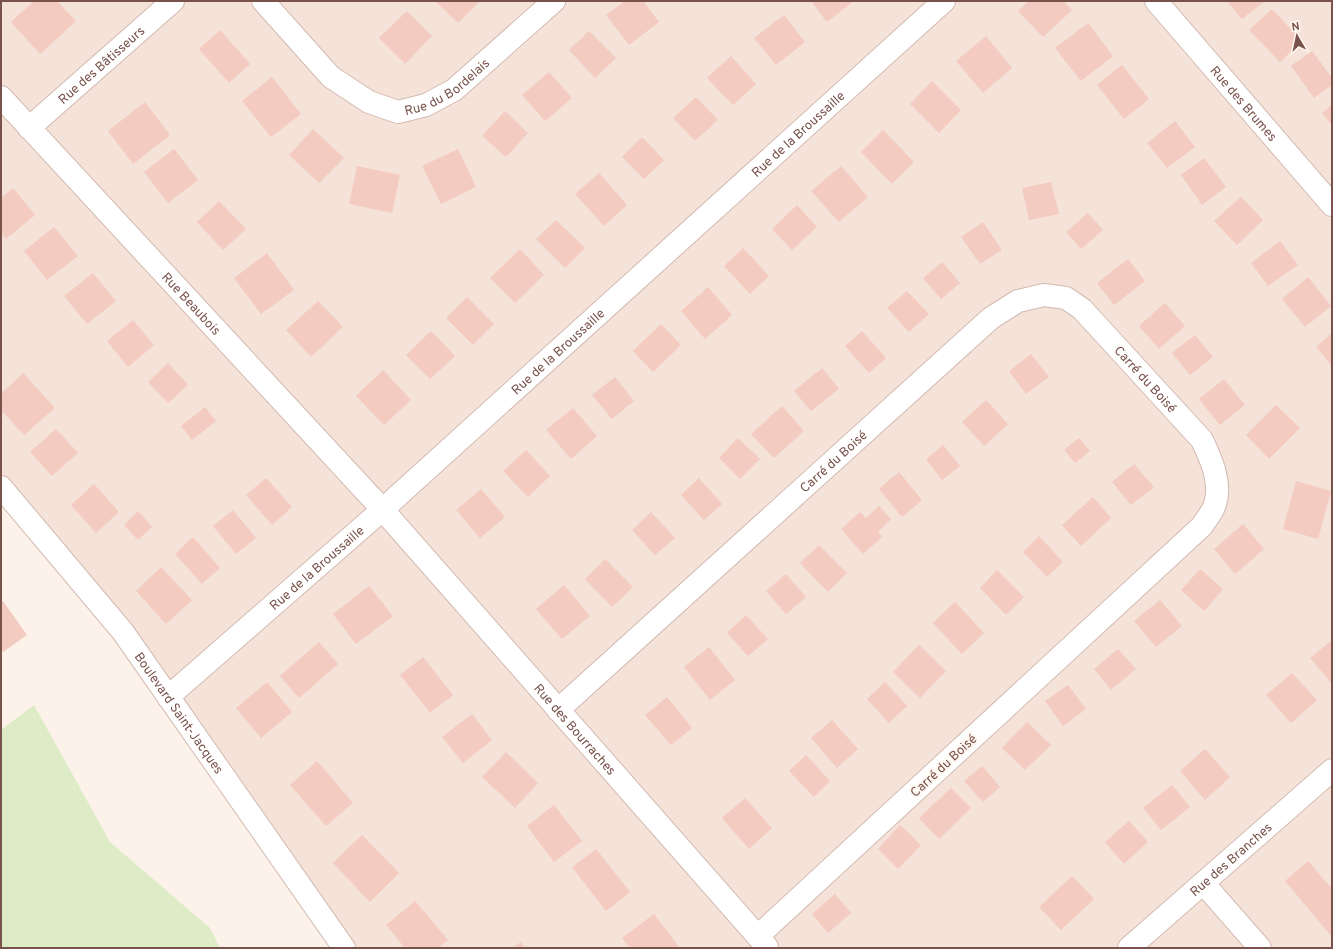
<svg xmlns="http://www.w3.org/2000/svg" width="1333" height="949" viewBox="0 0 1333 949" font-family="Overpass,sans-serif">
<style>
.residential{fill:#f5e2d8}
.green{fill:#ddecc7}
.building{fill:#f4cbc0}
.lines{fill:none;stroke-linecap:round;stroke-linejoin:round}
.minor-casing{stroke:#d3bab1;stroke-width:24}
.tertiary-casing{stroke:#d3bab1;stroke-width:24}
.minor{stroke:#fff;stroke-width:22}
.tertiary{stroke:#fff;stroke-width:22}
.labels{text-anchor:middle;stroke-width:4;stroke-linejoin:round;paint-order:stroke}
.street-label{font-size:13px;fill:#79534b;stroke:#fff7f1}
</style>
<rect width="100%" height="100%" fill="#fdf2ea"/>
<path class="residential" d="M1,1H1332V948H344L169,698L1,487Z"/>
<path class="green" d="M34,705L110,842L210,928L220,948H1V730Z"/>
<g class="building">
<path d="M34,1H57L76,21L40,54L11,22Z"/>
<path d="M435,1H480L458,23Z"/>
<path d="M625,1H643L659,22L629,45L606,15Z"/>
<path d="M811,1H854L827,22Z"/>
<path d="M1029,1H1063L1072,10L1043,37L1018,11Z"/>
<path d="M1227,1H1265L1242,19Z"/>
<path d="M1272,9L1302,41L1280,62L1249,30Z"/>
<path d="M407,11L432,36L405,64L379,38Z"/>
<path d="M784,15L805,42L776,65L754,38Z"/>
<path d="M1088,23L1113,56L1081,81L1055,48Z"/>
<path d="M220,30L250,64L229,83L199,49Z"/>
<path d="M589,31L616,58L595,78L569,50Z"/>
<path d="M986,36L1012,68L983,93L956,61Z"/>
<path d="M1312,51L1332,78V85L1314,98L1291,66Z"/>
<path d="M731,56L756,84L733,105L707,78Z"/>
<path d="M1122,65L1149,99L1124,119L1097,85Z"/>
<path d="M549,72L572,98L545,121L522,95Z"/>
<path d="M272,77L301,114L271,137L242,101Z"/>
<path d="M932,81L961,110L939,133L910,104Z"/>
<path d="M696,97L718,120L695,141L673,118Z"/>
<path d="M145,102L170,135L133,164L108,131Z"/>
<path d="M1332,105V125L1322,113Z"/>
<path d="M505,111L528,133L506,157L482,136Z"/>
<path d="M1175,121L1195,147L1167,168L1147,143Z"/>
<path d="M313,129L344,158L319,183L289,155Z"/>
<path d="M883,130L914,162L892,184L861,152Z"/>
<path d="M642,137L664,160L644,179L622,157Z"/>
<path d="M174,149L198,180L168,203L144,172Z"/>
<path d="M458,149L476,187L441,204L422,166Z"/>
<path d="M1204,158L1226,187L1202,205L1181,175Z"/>
<path d="M357,166L400,175L392,213L349,204Z"/>
<path d="M841,166L868,197L839,222L811,191Z"/>
<path d="M599,173L627,205L604,226L575,194Z"/>
<path d="M1051,182L1059,214L1029,220L1022,188Z"/>
<path d="M13,188L35,215L6,239L1,232V198Z"/>
<path d="M1241,197L1263,220L1237,245L1214,221Z"/>
<path d="M219,201L246,229L223,250L197,222Z"/>
<path d="M797,205L817,227L792,250L772,229Z"/>
<path d="M1088,213L1103,230L1081,249L1066,232Z"/>
<path d="M556,220L585,248L565,268L536,239Z"/>
<path d="M983,222L1002,250L980,264L961,237Z"/>
<path d="M54,227L78,256L47,280L24,251Z"/>
<path d="M1280,241L1298,265L1268,286L1251,263Z"/>
<path d="M743,248L769,276L750,294L724,266Z"/>
<path d="M520,249L544,275L515,303L490,278Z"/>
<path d="M267,253L294,290L261,314L234,278Z"/>
<path d="M1128,259L1145,281L1114,305L1097,283Z"/>
<path d="M942,262L960,283L941,299L923,278Z"/>
<path d="M93,273L116,301L87,324L64,296Z"/>
<path d="M1308,277L1331,306L1305,327L1282,299Z"/>
<path d="M708,287L732,315L705,339L681,311Z"/>
<path d="M907,291L929,314L909,332L887,308Z"/>
<path d="M467,297L494,324L473,345L446,318Z"/>
<path d="M318,301L343,327L311,357L286,330Z"/>
<path d="M1165,303L1185,326L1159,349L1139,326Z"/>
<path d="M133,320L154,345L128,367L107,341Z"/>
<path d="M661,324L681,345L653,372L633,351Z"/>
<path d="M431,331L455,356L430,379L406,355Z"/>
<path d="M862,331L886,358L869,373L845,346Z"/>
<path d="M1332,333V366L1316,347Z"/>
<path d="M1195,335L1213,357L1190,375L1172,353Z"/>
<path d="M1031,354L1049,377L1026,394L1009,371Z"/>
<path d="M168,363L188,385L168,403L148,382Z"/>
<path d="M822,368L839,389L811,411L794,391Z"/>
<path d="M383,370L411,400L384,425L356,396Z"/>
<path d="M23,373L55,408L24,435L1,410V394Z"/>
<path d="M615,377L634,401L612,419L592,395Z"/>
<path d="M1224,379L1245,405L1220,425L1199,399Z"/>
<path d="M986,400L1008,424L984,446L962,422Z"/>
<path d="M1276,405L1300,428L1269,459L1246,435Z"/>
<path d="M782,406L804,431L774,458L751,434Z"/>
<path d="M205,407L216,421L192,440L181,426Z"/>
<path d="M573,408L597,436L571,459L546,430Z"/>
<path d="M56,429L78,453L52,476L30,452Z"/>
<path d="M738,438L760,459L740,479L719,458Z"/>
<path d="M1079,438L1090,451L1075,463L1064,450Z"/>
<path d="M943,445L960,466L942,480L926,459Z"/>
<path d="M526,450L550,476L528,497L503,471Z"/>
<path d="M1134,464L1154,487L1131,505L1112,482Z"/>
<path d="M899,472L922,500L902,517L879,489Z"/>
<path d="M266,478L292,507L272,525L246,495Z"/>
<path d="M699,478L722,504L704,520L681,495Z"/>
<path d="M1296,481L1331,491L1318,539L1283,529Z"/>
<path d="M94,484L119,512L96,533L71,505Z"/>
<path d="M481,489L505,517L480,538L456,510Z"/>
<path d="M1093,497L1111,518L1081,546L1062,525Z"/>
<path d="M879,506L891,519L878,532L882,537L863,554L841,529L860,512L866,518Z"/>
<path d="M233,510L256,538L236,554L213,526Z"/>
<path d="M138,511L152,527L138,540L124,525Z"/>
<path d="M651,512L675,538L655,555L632,530Z"/>
<path d="M1243,524L1264,549L1235,574L1214,549Z"/>
<path d="M1039,536L1063,562L1047,577L1023,552Z"/>
<path d="M193,537L220,568L202,584L175,554Z"/>
<path d="M819,545L847,573L828,592L800,563Z"/>
<path d="M605,559L633,587L612,607L585,579Z"/>
<path d="M161,567L192,600L166,624L136,591Z"/>
<path d="M1200,569L1223,589L1204,611L1181,590Z"/>
<path d="M997,570L1024,597L1006,615L980,588Z"/>
<path d="M786,574L806,597L786,614L766,591Z"/>
<path d="M564,585L590,616L562,639L536,609Z"/>
<path d="M369,586L393,616L356,644L333,614Z"/>
<path d="M1160,600L1182,626L1156,647L1134,621Z"/>
<path d="M3,601L27,635L3,652L1,649V602Z"/>
<path d="M955,602L984,633L962,654L933,623Z"/>
<path d="M746,615L768,639L748,656L727,633Z"/>
<path d="M1332,640V684L1310,658Z"/>
<path d="M319,642L338,664L299,698L280,676Z"/>
<path d="M919,645L946,671L920,698L893,672Z"/>
<path d="M709,647L735,680L710,700L684,667Z"/>
<path d="M1118,649L1136,669L1111,690L1094,669Z"/>
<path d="M423,657L453,695L430,713L400,675Z"/>
<path d="M1292,673L1317,700L1291,723L1266,695Z"/>
<path d="M267,682L292,712L261,738L236,708Z"/>
<path d="M885,682L907,706L889,723L867,699Z"/>
<path d="M1068,685L1086,709L1063,726L1045,701Z"/>
<path d="M667,697L692,728L671,745L645,715Z"/>
<path d="M472,714L492,740L463,763L442,737Z"/>
<path d="M832,720L858,749L837,768L811,738Z"/>
<path d="M1027,722L1051,745L1025,770L1002,748Z"/>
<path d="M1205,749L1230,777L1205,800L1180,771Z"/>
<path d="M506,752L538,783L515,808L482,777Z"/>
<path d="M806,755L830,781L814,797L789,771Z"/>
<path d="M317,761L353,803L326,826L290,785Z"/>
<path d="M982,766L1000,787L983,802L964,781Z"/>
<path d="M1172,785L1190,807L1161,830L1143,808Z"/>
<path d="M951,788L971,808L939,839L919,818Z"/>
<path d="M745,798L772,828L749,849L722,818Z"/>
<path d="M554,805L582,841L554,862L527,826Z"/>
<path d="M1129,821L1148,842L1124,864L1105,842Z"/>
<path d="M900,825L921,845L898,869L878,849Z"/>
<path d="M362,835L399,873L370,902L333,863Z"/>
<path d="M596,849L630,892L606,911L572,867Z"/>
<path d="M1308,861L1332,889V937L1285,881Z"/>
<path d="M1072,876L1094,899L1061,930L1039,907Z"/>
<path d="M835,894L851,913L828,933L812,914Z"/>
<path d="M415,901L448,940L438,948H405L386,925Z"/>
<path d="M654,914L680,948H630L622,938Z"/>
<path d="M521,942L525,948H512Z"/>
</g>
<g class="lines">
<g class="minor-casing">
<g id="minor">
<path id="s1" d="M263,1L331,77L369,102L398,112L426,105L454,90L554,1"/>
<path id="s2" d="M1156,1L1332,205"/>
<path id="s3" d="M1,97L382,509L767,947"/>
<path id="s4" d="M29,128L173,1"/>
<path id="s5" d="M168,697L381,511L944,1"/>
<path id="s6" d="M558,710L991,318L1018,301L1044,295L1066,298L1082,309L1202,440C1211,459 1222,483 1215,504C1213,512 1206,519 1202,526L758,936"/>
<path d="M1204,884L1260,948"/>
<path id="s7" d="M1129,948L1332,770"/>
</g>
</g>
<g class="tertiary-casing">
<g id="tertiary">
<path id="s8" d="M1,487L123,632L344,948"/>
</g>
</g>
<use href="#minor" class="minor"/>
<use href="#tertiary" class="tertiary"/>
</g>
<g class="labels">
<g class="street-label">
<text dy="5" stroke="none"><textPath href="#s4" startOffset="96">Rue des Bâtisseurs</textPath></text>
<text dy="5" stroke="none"><textPath href="#s1" startOffset="234">Rue du Bordelais</textPath></text>
<text dy="5" stroke="none"><textPath href="#s2" startOffset="135">Rue des Brumes</textPath></text>
<text dy="5" stroke="none"><textPath href="#s5" startOffset="845">Rue de la Broussaille</textPath></text>
<text dy="5" stroke="none"><textPath href="#s3" startOffset="281">Rue Beaubois</textPath></text>
<text dy="5" stroke="none"><textPath href="#s5" startOffset="521">Rue de la Broussaille</textPath></text>
<text dy="5" stroke="none"><textPath href="#s6" startOffset="779">Carré du Boisé</textPath></text>
<text dy="5" stroke="none"><textPath href="#s6" startOffset="371">Carré du Boisé</textPath></text>
<text dy="5" stroke="none"><textPath href="#s5" startOffset="197">Rue de la Broussaille</textPath></text>
<text dy="5" stroke="none"><textPath href="#s8" startOffset="288">Boulevard Saint-Jacques</textPath></text>
<text dy="5" stroke="none"><textPath href="#s3" startOffset="854">Rue des Bourraches</textPath></text>
<text transform="translate(943 765) rotate(-43)" y="5">Carré du Boisé</text>
<text dy="5" stroke="none"><textPath href="#s7" startOffset="135">Rue des Branches</textPath></text>
</g>
</g>
<rect width="1333" height="949" fill="none" stroke="#79534b" stroke-width="4"/>
<g transform="translate(1297 36) rotate(351)" stroke="#fff7f1" stroke-width="3" paint-order="stroke">
<path d="M0-3L7 15L0 10L-7 15Z" fill="#79534b"/>
<text y="-6" font-size="11" font-weight="bold" text-anchor="middle" fill="#79534b">N</text>
</g>
</svg>
